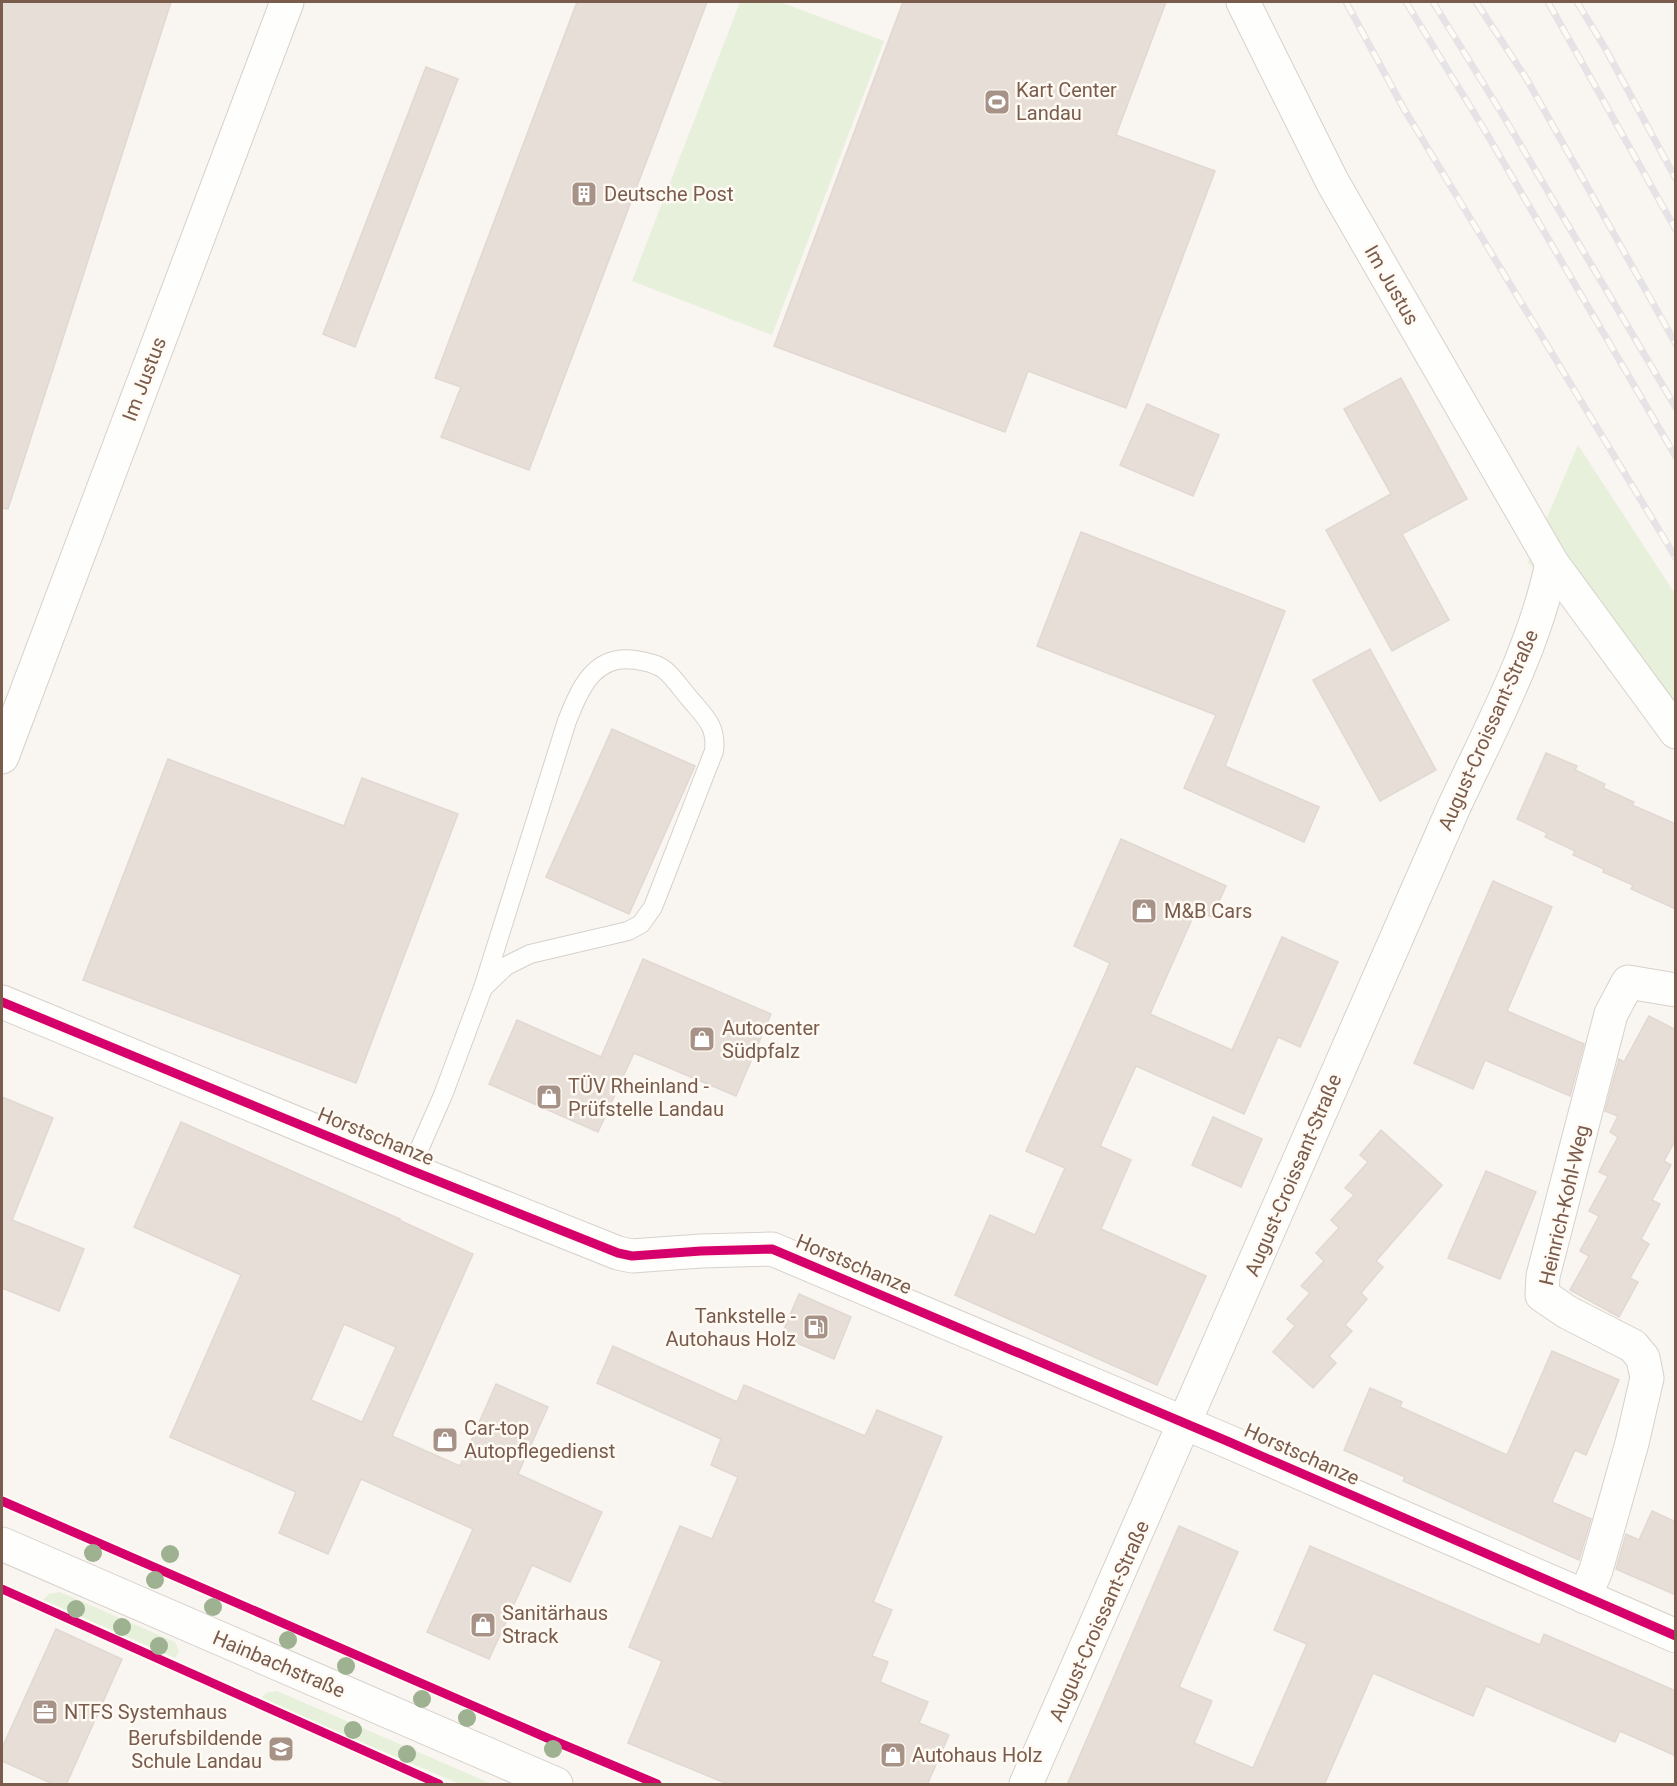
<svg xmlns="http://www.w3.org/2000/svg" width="1677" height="1786" viewBox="0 0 1677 1786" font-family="Roboto,sans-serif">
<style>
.green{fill:#e7f0db}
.building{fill:#e6ded7;stroke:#e2d8d2;stroke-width:1.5;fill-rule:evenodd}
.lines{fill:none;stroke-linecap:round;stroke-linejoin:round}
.service-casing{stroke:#d7d1cb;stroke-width:20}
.minor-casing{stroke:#d7d1cb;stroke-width:35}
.tertiary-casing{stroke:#d7d1cb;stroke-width:35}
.service{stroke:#fefefd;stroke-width:18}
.minor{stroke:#fefefd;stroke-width:33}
.tertiary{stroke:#fefefd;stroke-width:33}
.rail-casing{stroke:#e6e3e7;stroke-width:7}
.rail{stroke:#fffaf3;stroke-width:4.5;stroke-dasharray:14;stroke-linecap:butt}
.cycleway-casing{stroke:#fffaf3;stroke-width:13}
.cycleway{stroke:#d6006c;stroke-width:9}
.tree{fill:#9eb190}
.labels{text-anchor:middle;stroke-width:5;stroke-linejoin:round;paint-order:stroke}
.poi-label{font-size:20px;fill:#7a5c4d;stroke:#fffaf3;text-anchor:start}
.street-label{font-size:20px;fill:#7a5c4d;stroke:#fffaf3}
</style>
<rect width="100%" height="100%" fill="#f9f5f0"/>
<g class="green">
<path d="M740,2H780L884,41L772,335L632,281Z"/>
<path d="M1578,445L1675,594V739L1528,562Z"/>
<path d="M60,1592L175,1642L179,1651L175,1658L43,1600L49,1594Z"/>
<path d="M277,1691L492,1784H460L260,1699L266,1693Z"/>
</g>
<g class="building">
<path d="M2,2H171L8,509L2,508Z"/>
<path d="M577,2H707L529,470L441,437L461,387L435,378Z"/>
<path d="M903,2H1166L1116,135L1215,171L1126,408L1028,371L1005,432L774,346Z"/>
<path d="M426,67L458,79L355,347L323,334Z"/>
<path d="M1401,378L1467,499L1402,534L1449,620L1392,651L1326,530L1391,494L1344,409Z"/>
<path d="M1147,404L1219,435L1193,496L1120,465Z"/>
<path d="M1081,532L1285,611L1225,766L1319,807L1304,842L1184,788L1216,715L1037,646Z"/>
<path d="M1370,649L1436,770L1380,801L1313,680Z"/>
<path d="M612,729L695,766L629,914L546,877Z"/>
<path d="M1546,753L1577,766L1575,770L1605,784L1603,788L1634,802L1632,805L1676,824V909L1631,889L1633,885L1603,872L1604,869L1573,855L1575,851L1545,837L1547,833L1517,819Z"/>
<path d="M168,759L344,826L362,778L458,814L356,1083L83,980Z"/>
<path d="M1121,839L1226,886L1212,917L1196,910L1150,1014L1232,1050L1282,937L1338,962L1300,1047L1278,1037L1244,1114L1136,1066L1100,1146L1131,1160L1101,1229L1206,1276L1157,1385L955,1295L990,1215L1035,1235L1065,1168L1026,1151L1110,963L1074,946Z"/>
<path d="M1493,881L1552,907L1507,1011L1584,1044L1570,1096L1485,1060L1473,1089L1414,1063Z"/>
<path d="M643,959L771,1014L736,1096L634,1053L598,1132L489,1084L517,1020L601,1057Z"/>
<path d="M1649,1016L1676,1030V1139L1664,1161L1671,1165L1652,1200L1660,1204L1641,1239L1649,1244L1630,1278L1638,1282L1619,1317L1570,1290L1589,1256L1580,1251L1599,1216L1589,1211L1608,1176L1599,1172L1618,1137L1610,1132L1618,1116L1605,1111L1619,1059L1624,1062Z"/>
<path d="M2,1097L53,1118L12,1220L84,1249L59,1311L2,1288Z"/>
<path d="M1213,1117L1262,1139L1241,1187L1192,1165Z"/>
<path d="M181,1122L400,1219L399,1220L473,1254L392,1436L460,1466L496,1384L548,1407L518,1474L602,1512L570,1582L532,1565L489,1659L427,1632L473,1529L361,1479L328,1554L279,1533L296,1492L170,1437L241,1275L134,1227ZM344,1324L396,1347L362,1422L311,1400Z"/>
<path d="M1381,1130L1442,1185L1376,1261L1383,1267L1361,1293L1367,1299L1345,1325L1352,1331L1329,1356L1336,1363L1313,1388L1273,1352L1295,1326L1287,1319L1310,1293L1301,1286L1324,1261L1316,1253L1339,1228L1331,1220L1354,1195L1345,1188L1368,1162L1360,1155Z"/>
<path d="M1486,1171L1536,1192L1500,1279L1448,1258Z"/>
<path d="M799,1294L851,1317L834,1359L781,1336Z"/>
<path d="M613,1346L737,1402L744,1385L865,1436L877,1410L942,1437L873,1602L892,1610L872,1656L888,1662L880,1682L928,1702L919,1723L949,1735L927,1785H730L628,1743L662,1661L629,1647L680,1526L712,1539L738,1477L711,1465L721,1439L597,1383Z"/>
<path d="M1552,1351L1619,1380L1586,1455L1575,1450L1552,1502L1591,1519L1579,1560L1403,1481L1405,1477L1344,1450L1370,1388L1402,1402L1400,1407L1507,1455Z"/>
<path d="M1652,1511L1676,1522V1595L1616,1569L1626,1534L1639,1540Z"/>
<path d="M1179,1526L1238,1552L1179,1687L1212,1701L1194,1743L1253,1768L1307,1644L1274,1630L1310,1546L1540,1645L1544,1634L1676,1691V1756L1620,1731L1615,1742L1486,1686L1473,1716L1373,1673L1324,1785H1067Z"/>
<path d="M56,1629L122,1659L66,1785H55L2,1761V1748Z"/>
</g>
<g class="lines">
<g class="service-casing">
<path id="service" d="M410,1170L443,1095L483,988L506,966L530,954L628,931L641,924L653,907L714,751C717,726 705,717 690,699C682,690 675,679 666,671C658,664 647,662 636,660C594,653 580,689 567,721L483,988"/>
</g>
<g class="minor-casing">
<g id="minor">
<path d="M1243,2L1333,183L1552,563L1676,732"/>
<path d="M2,757L287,2"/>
<path d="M2,1002L410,1170L618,1253L632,1256L701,1251L772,1249L1227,1441L1676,1636"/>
<path d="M1585,1597L1596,1570L1632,1443L1647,1378L1643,1358L1633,1346L1567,1312L1542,1295L1543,1276L1611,1014L1628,982L1676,990"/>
<path d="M1026,1784L1453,809C1490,729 1534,650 1552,563"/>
</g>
</g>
<g class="tertiary-casing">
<path id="tertiary" d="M2,1544L556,1784"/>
</g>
<use href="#service" class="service"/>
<use href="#minor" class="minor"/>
<use href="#tertiary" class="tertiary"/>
<g class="rail-casing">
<g id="rail">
<path d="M1346,2L1404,109L1676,558"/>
<path d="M1406,2L1484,129L1676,457"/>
<path d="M1433,2L1504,117L1676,408"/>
<path d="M1476,2L1526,78L1676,344"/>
<path d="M1548,2L1676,230"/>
<path d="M1577,2L1605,48L1676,179"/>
</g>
</g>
<use href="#rail" class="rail"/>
<g class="cycleway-casing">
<g id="cycleway">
<path d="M2,1002L410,1170L618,1253L632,1256L701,1251L772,1249L1227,1441L1676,1636"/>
<path d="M2,1501L545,1737L657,1784"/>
<path d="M2,1589L439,1784"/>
</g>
</g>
<use href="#cycleway" class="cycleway"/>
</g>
<g class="tree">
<circle cx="93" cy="1553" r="9"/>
<circle cx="170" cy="1554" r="9"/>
<circle cx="155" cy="1580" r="9"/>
<circle cx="213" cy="1607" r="9"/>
<circle cx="76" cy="1609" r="9"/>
<circle cx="122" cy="1627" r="9"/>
<circle cx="288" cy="1640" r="9"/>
<circle cx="159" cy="1646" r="9"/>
<circle cx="346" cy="1666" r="9"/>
<circle cx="422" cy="1699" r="9"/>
<circle cx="467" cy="1718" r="9"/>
<circle cx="353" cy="1730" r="9"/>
<circle cx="553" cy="1749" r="9"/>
<circle cx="407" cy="1754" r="9"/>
</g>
<defs>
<g id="stadium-square" transform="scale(1.35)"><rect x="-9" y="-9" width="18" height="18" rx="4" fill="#a69286" stroke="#fffaf3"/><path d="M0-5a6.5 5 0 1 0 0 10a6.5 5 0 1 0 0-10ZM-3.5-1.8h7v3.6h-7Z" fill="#fff"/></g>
<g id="building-square" transform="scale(1.35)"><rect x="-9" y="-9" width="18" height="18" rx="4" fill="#a69286" stroke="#fffaf3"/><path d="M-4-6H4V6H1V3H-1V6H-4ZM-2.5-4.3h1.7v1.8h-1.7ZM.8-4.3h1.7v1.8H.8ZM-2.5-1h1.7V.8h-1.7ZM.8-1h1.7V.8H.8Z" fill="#fff"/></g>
<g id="shop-square" transform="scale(1.35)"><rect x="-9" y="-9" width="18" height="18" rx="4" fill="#a69286" stroke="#fffaf3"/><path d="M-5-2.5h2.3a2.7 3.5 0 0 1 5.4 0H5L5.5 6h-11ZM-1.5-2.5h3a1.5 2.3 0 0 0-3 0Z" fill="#fff"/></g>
<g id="fuel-square" transform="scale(1.35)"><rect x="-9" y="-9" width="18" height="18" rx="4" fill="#a69286" stroke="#fffaf3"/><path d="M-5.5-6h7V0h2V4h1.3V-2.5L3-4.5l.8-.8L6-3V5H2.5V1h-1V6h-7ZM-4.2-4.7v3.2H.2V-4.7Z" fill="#fff"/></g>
<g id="office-square" transform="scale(1.35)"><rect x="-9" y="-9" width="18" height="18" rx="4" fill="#a69286" stroke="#fffaf3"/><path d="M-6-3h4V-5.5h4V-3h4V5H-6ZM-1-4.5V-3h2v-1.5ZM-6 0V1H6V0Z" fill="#fff"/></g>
<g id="school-square" transform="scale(1.35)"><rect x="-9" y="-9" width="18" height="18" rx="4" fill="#a69286" stroke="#fffaf3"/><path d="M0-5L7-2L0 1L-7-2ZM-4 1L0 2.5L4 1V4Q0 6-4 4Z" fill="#fff"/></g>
</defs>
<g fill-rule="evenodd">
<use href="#stadium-square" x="997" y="102"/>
<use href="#building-square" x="584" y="194"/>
<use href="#shop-square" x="1144" y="911"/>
<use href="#shop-square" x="702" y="1039"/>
<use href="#shop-square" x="549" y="1097"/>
<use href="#fuel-square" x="816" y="1327"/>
<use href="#shop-square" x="445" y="1440"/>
<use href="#shop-square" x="483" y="1625"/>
<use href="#office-square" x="45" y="1712"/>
<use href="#school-square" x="281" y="1749"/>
<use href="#shop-square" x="893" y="1755"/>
</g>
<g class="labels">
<g class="poi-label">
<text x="1016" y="97">Kart Center<tspan x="1016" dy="23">Landau</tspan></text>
<text x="604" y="201">Deutsche Post</text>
<text x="1164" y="918">M&amp;B Cars</text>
<text x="722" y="1035">Autocenter<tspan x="722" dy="23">Südpfalz</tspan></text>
<text x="568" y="1093">TÜV Rheinland -<tspan x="568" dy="23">Prüfstelle Landau</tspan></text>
<text x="796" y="1323" text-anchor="end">Tankstelle -<tspan x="796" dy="23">Autohaus Holz</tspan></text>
<text x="464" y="1435">Car-top<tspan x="464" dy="23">Autopflegedienst</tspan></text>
<text x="502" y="1620">Sanitärhaus<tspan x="502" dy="23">Strack</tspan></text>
<text x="64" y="1719">NTFS Systemhaus</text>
<text x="262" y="1745" text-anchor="end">Berufsbildende<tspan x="262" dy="23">Schule Landau</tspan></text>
<text x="912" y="1762">Autohaus Holz</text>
</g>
<g class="street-label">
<text transform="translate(1392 285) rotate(60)" y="7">Im Justus</text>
<text transform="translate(144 379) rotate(-69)" y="7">Im Justus</text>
<text transform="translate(1488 730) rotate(-66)" y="7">August-Croissant-Straße</text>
<text transform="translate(376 1136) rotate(22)" y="7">Horstschanze</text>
<text transform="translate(1293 1175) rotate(-67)" y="7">August-Croissant-Straße</text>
<text transform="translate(1564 1205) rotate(-77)" y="7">Heinrich-Kohl-Weg</text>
<text transform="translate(854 1264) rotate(23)" y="7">Horstschanze</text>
<text transform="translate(1302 1454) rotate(24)" y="7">Horstschanze</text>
<text transform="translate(1099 1621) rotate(-66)" y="7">August-Croissant-Straße</text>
<text transform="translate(279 1664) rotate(23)" y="7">Hainbachstraße</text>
</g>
</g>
<rect width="1677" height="1786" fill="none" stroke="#7a5c4d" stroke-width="6"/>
</svg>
